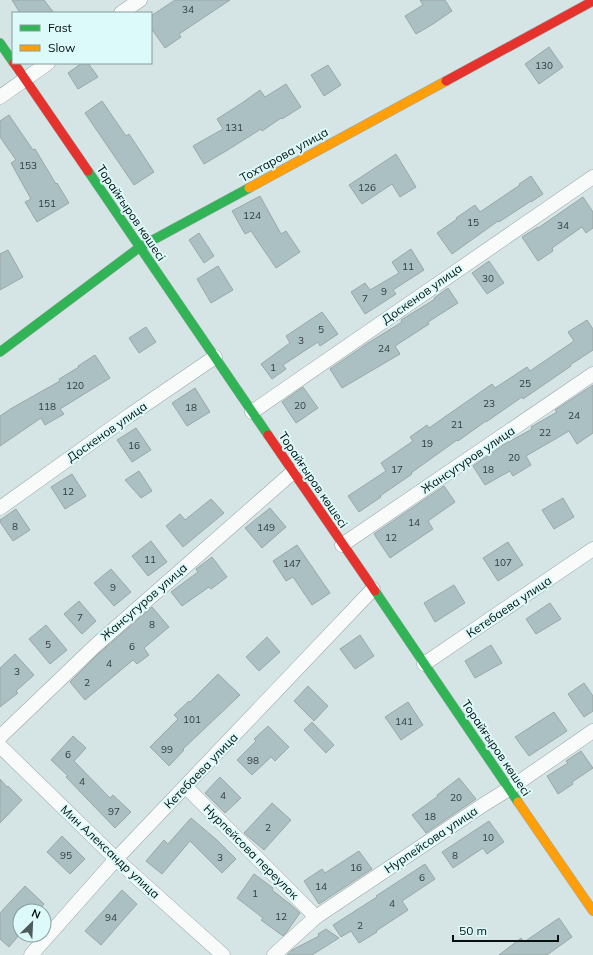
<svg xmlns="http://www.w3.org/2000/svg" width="593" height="955" viewBox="0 0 593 955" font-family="Mulish,sans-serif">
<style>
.building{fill:#aac0c3;stroke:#9ba7a8}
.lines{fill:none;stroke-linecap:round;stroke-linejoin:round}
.street-casing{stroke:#99a6a6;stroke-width:15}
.fast-casing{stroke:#99a6a6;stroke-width:10}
.slow-casing{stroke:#99a6a6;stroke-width:10}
.jam-casing{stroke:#99a6a6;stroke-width:10}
.street{stroke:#f9fbfb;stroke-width:14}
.fast{stroke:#30b455;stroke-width:9}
.slow{stroke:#ff9f0a;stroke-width:9}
.jam{stroke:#e5322d;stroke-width:9}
.labels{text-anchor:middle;stroke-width:4;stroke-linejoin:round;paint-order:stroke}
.number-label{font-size:10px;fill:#2f3c3d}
.street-label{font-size:12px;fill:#061010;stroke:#dbfaf9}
</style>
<rect width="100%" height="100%" fill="#d5e5e5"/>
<g class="building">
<path d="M12,0H44L54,13H20Z"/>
<path d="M175,0H230L179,34L181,37L165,48L151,28V16Z"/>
<path d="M420,0H445L452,11L433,24L416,34L405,16L423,5Z"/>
<path d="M549,47L563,67L539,84L525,64Z"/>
<path d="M82,63H88L98,77L78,89L68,73Z"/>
<path d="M328,65L341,85L324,96L311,75Z"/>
<path d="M286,84L301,107L282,119L281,118L262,131L261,129L226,151L204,164L193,146L223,129L217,119L242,103L260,90L265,97Z"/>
<path d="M102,101L126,136L129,134L154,172L134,185L85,113Z"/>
<path d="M9,115L33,150L35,149L56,184L57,183L69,203L37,222L25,202L31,199L11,163L16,160L0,137V121Z"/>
<path d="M396,154L416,187L400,197L392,184L362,204L349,185Z"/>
<path d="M531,176L543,194L531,202V201L499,222L498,221L452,254L437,233L457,219L456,218L475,205L480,212L520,185L519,184Z"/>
<path d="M260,196L281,234L286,231L300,252L276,268L251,231L245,234L232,211Z"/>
<path d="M583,197L593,212V228L586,233L582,227L552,248L553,251L538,261L522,237L538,227V228Z"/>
<path d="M199,233L214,256L204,263L189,240Z"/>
<path d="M411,249L424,270L393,290L396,294L365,314L351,292L365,283L370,290L399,273L392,262Z"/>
<path d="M8,250L23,277L0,290V254Z"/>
<path d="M489,261L504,283L487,294L472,273Z"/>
<path d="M218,266L233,290L211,303L197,279Z"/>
<path d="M448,288L458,303L428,322L429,324L395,346L400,354L342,388L330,369L368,343L402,322L401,320L435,299L434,298Z"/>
<path d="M322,312L338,334L320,346L318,342L283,365L286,369L272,379L261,364L290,343L286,336Z"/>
<path d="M587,320L593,329V350L570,365L571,366L523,399L522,397L486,422V421L458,441L457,440L411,473L412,474L380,496L381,497L359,512L348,496L386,471L381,463L413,441L410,437L427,425L429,428L492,384L495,388L527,367L530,371L574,341L568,332Z"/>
<path d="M146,327L156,342L139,353L129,338Z"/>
<path d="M95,355L110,378L60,409L64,414L45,425L41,418L0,446V416L12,408L60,381L59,379L79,367L78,366Z"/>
<path d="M593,385V433L577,444L569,431L526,456L531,465L513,476L510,471L485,485L473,466L505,444L532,429L531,427L557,412L555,410Z"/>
<path d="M303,387L318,408L296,423L282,402Z"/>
<path d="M195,388L210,412L187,426L172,403Z"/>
<path d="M136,428L151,450L132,462L117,440Z"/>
<path d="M139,471L152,491L141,498L125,480Z"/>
<path d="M72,474L86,496L65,509L51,487Z"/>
<path d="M444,486L455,502L428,521L433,529L390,558L374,534Z"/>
<path d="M563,498L574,517L554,529L542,510Z"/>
<path d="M211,499L224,513L183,547L166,526L180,514L185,520Z"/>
<path d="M270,508L286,527L262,548L245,528Z"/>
<path d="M16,509L30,530L13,541L0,522V520Z"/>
<path d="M151,541L167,562L148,576L132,556Z"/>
<path d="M508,542L523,565L498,581L483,558Z"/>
<path d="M297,545L330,593L312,605L293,577L286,581L273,561Z"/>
<path d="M212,557L227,577L211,589L209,587L182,606L171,592L198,572L196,569Z"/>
<path d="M111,569L131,592L114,606L94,583Z"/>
<path d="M454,585L465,603L435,622L424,603Z"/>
<path d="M79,601L96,621L82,634L64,614Z"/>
<path d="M550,603L561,619L536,634L526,619Z"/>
<path d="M152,607L169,627L144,648L149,655L137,664L133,660L85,700L70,682L98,654Z"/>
<path d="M46,625L67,650L50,664L29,639Z"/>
<path d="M360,635L374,656L355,669L340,649Z"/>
<path d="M267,637L280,652L259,671L246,657Z"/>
<path d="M491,645L502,663L475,678L465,661Z"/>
<path d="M15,654L34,675L16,691L18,693L0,707V668Z"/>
<path d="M218,674L240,695L183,749L184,750L169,766L150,747L178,719L174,715L189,701L190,702Z"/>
<path d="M584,683L593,696V711L584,717L568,694Z"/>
<path d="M308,686L328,706L314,721L294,701Z"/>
<path d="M408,702L423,725L401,740L385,717Z"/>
<path d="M554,712L567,731L529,756L515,737Z"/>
<path d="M312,722L334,745L326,753L304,730Z"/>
<path d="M268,726L289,747L275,761L271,757L252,775L237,760L256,741L254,739Z"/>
<path d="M73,736L86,748L74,761L110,798L113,795L131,812L115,828L66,777L68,776L51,760Z"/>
<path d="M581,751L593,768L572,782L573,784L558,794L547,776L568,763L566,761Z"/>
<path d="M220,777L241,798L225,813L205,793Z"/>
<path d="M459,778L476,799L426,833L412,815L438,796L437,795Z"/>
<path d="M0,779L7,787L8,786L22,800L0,823Z"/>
<path d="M272,803L291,820L264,850L244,833Z"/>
<path d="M191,818L218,841L236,859L222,873L190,841L162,874L146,861L164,840L168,844Z"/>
<path d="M489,821L504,842L487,854L483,848L453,868L442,852Z"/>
<path d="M62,836L85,859L70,874L47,852Z"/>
<path d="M359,851L372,869L319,904L304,881L322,869L325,873Z"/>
<path d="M425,864L435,879L402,901L408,910L376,931L377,932L359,943L351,931L341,937L333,925L377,897L376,896Z"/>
<path d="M254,874L273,888L272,890L290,904L300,913L286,933L283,936L261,920L263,918L237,898Z"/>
<path d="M25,886L44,904L38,911H20V934L9,947L0,939V913Z"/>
<path d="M122,890L137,904L101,945L85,931Z"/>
<path d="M559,918L572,937L547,955H499L521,938L524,942Z"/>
<path d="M326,929L339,938L312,955H287L292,950L319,936L318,934Z"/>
</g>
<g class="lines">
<g class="street-casing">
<g id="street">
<path d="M121,13L140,0"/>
<path d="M0,97L48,63"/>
<path d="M252,412L593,177"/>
<path d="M0,508L130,415L215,357"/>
<path d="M342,545L593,374"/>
<path d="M424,664L593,549"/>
<path d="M0,737L96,645L293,472"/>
<path d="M0,746L116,859L223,955"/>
<path d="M186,787L316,917"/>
<path d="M31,955L116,859L373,589"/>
<path d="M274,955L316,917L486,803L509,789L593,731"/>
</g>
</g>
<g class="fast-casing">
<g id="fast">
<path d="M0,43L13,62"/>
<path d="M88,171L268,435"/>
<path d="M0,352L140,247L249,188"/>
<path d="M375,591L518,802"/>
</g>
</g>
<g class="slow-casing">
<g id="slow">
<path d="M249,188L446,81"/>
<path d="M518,802L593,911"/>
</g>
</g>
<g class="jam-casing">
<g id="jam">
<path d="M14,63L88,171"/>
<path d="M446,81L593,1"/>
<path d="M268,435L375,591"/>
</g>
</g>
<use href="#street" class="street"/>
<use href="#fast" class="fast"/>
<use href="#slow" class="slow"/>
<use href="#jam" class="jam"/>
</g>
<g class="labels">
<g class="number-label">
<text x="188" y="13">34</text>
<text x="544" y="69">130</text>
<text x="234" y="131">131</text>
<text x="28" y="169">153</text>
<text x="367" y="191">126</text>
<text x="47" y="207">151</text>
<text x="252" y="219">124</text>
<text x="473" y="226">15</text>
<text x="563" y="229">34</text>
<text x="408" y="270">11</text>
<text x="488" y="282">30</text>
<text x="384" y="295">9</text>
<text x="365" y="302">7</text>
<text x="321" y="333">5</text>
<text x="301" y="344">3</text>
<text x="384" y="352">24</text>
<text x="273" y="371">1</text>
<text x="525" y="387">25</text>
<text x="75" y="389">120</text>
<text x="489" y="407">23</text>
<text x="300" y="409">20</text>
<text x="47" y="410">118</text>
<text x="191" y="411">18</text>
<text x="574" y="419">24</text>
<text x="457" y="428">21</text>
<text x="545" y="436">22</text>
<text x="427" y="447">19</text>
<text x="134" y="449">16</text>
<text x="514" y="461">20</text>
<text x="397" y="473">17</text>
<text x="488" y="473">18</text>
<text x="68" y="495">12</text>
<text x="414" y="526">14</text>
<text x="15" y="530">8</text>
<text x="266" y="531">149</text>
<text x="391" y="541">12</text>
<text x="150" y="563">11</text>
<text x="503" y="566">107</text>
<text x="292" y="567">147</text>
<text x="113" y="591">9</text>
<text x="80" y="621">7</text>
<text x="152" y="628">8</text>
<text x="48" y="648">5</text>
<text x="132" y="650">6</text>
<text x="109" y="667">4</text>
<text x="17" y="675">3</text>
<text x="87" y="686">2</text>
<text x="192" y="723">101</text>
<text x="404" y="725">141</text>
<text x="167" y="753">99</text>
<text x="68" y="758">6</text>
<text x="253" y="764">98</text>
<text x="82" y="785">4</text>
<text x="223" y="799">4</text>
<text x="456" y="801">20</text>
<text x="114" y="815">97</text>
<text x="430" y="820">18</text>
<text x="268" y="831">2</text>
<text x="488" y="841">10</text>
<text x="66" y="859">95</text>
<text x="455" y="859">8</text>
<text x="220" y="861">3</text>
<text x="356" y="871">16</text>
<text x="422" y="881">6</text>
<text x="321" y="890">14</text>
<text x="255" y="897">1</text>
<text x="392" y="907">4</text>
<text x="281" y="920">12</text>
<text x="111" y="921">94</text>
<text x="360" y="929">2</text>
</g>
<g class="street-label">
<text transform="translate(284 155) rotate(-29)" y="4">Тохтарова улица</text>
<text transform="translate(131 213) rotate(56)" y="4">Торайғыров көшесі</text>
<text transform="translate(422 294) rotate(-35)" y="4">Доскенов улица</text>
<text transform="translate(107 432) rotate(-35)" y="4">Доскенов улица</text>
<text transform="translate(468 460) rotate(-34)" y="4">Жансугуров улица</text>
<text transform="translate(313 480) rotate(56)" y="4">Торайғыров көшесі</text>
<text transform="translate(144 602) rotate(-41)" y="4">Жансугуров улица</text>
<text transform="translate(509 607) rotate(-34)" y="4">Кетебаева улица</text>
<text transform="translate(496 748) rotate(56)" y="4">Торайғыров көшесі</text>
<text transform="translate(201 771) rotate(-46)" y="4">Кетебаева улица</text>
<text transform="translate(431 840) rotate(-34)" y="4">Нурпейсова улица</text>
<text transform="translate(110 852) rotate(43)" y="4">Мин Александр улица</text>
<text transform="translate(251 852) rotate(45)" y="4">Нурпейсова переулок</text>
</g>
</g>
<rect x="12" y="12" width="140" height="52" fill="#dbfaf9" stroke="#869c9c"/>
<rect x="20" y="25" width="20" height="6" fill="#30b455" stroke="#869c9c"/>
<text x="48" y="32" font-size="12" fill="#061010">Fast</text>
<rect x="20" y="45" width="20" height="6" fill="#ff9f0a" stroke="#869c9c"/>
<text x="48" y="52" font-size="12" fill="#061010">Slow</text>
<g transform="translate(32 923) rotate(24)"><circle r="19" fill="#dbfaf9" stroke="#869c9c"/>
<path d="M0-3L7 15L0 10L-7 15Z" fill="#4e5b5b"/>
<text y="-6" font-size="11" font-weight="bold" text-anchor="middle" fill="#061010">N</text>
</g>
<path d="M453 935v6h105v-6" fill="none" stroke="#061010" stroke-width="2"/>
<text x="459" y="935" font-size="12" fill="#061010" stroke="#dbfaf9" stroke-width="3" paint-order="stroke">50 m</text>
</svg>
